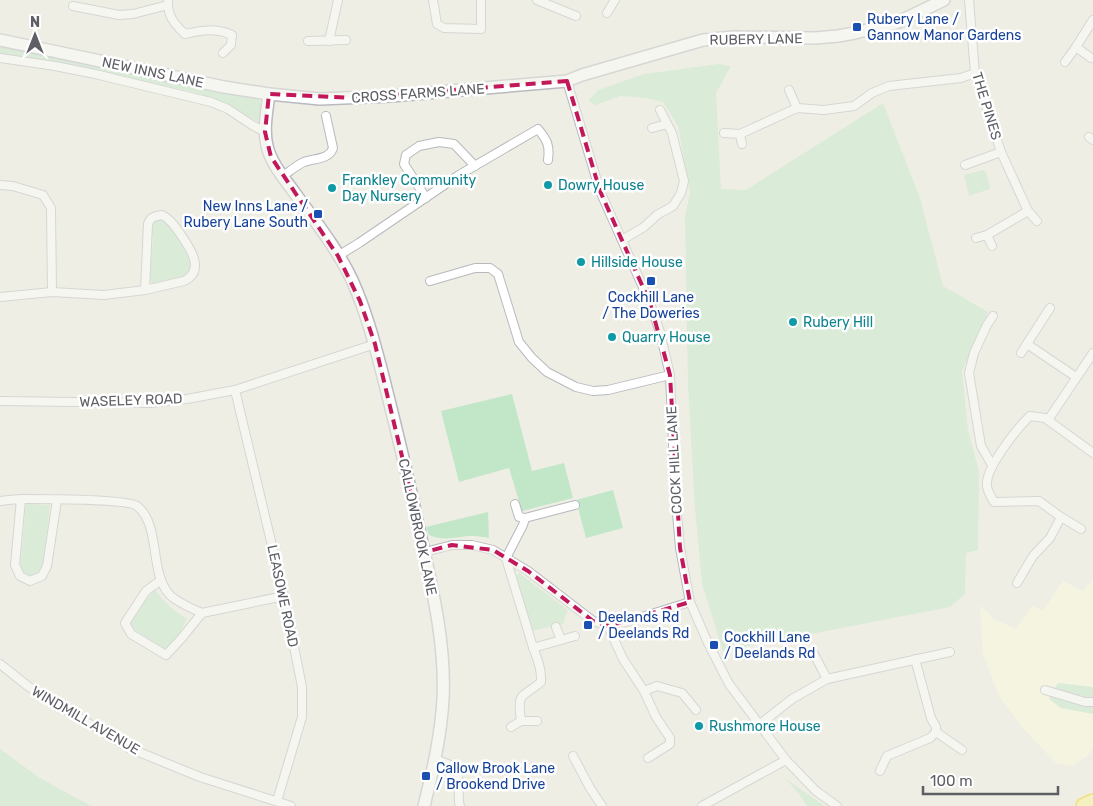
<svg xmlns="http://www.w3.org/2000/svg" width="1093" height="806" viewBox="0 0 1093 806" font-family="Rubik,sans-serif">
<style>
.commercial{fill:#fdfbdc}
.green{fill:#c2e6c8}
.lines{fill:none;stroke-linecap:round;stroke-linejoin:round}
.street-casing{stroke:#b7b9be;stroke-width:10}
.secondary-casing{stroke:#b8bac0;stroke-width:14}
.highway-casing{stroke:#efcf04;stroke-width:18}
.street{stroke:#fff;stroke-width:8}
.secondary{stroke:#fff;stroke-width:11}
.highway{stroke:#fbf290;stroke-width:15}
.marked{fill:none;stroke:#c2185b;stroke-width:4;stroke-dasharray:10 6;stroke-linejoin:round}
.transit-dot{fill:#1a4fb4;stroke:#fff;stroke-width:2}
.culture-dot{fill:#0f9aa8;stroke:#fff;stroke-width:2}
.labels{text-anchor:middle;stroke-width:5;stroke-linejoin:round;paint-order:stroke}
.transit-label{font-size:14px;fill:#164399;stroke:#fff;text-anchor:start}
.street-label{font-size:14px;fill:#5d5f65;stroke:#fff}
.culture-label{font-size:14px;fill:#0d838f;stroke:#fff;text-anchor:start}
</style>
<rect width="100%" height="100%" fill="#efeee5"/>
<path class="commercial" d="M1093,579V749L1087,756L1073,766L1056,763L1021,726L999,696L983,654L980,605L995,620L1016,629L1033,605L1043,611L1063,581L1083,591Z"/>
<g class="green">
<path d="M0,45L254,96L260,101L262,114L260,120L257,121L220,101L194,92L56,62L0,55Z"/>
<path d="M718,64L731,66L716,93L721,189L746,190L883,103L920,198L943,286L988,312L962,371L968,431L979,471L978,550L966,553L965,594L950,607L723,651L702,584L695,509L688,385L685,216L690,193L678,126L663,102L646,98L620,96L596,105L588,101L598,90L644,74Z"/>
<path d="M983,170L986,172L990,187V189L969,196L964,175Z"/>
<path d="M160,218C175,226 184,245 192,259L191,272C180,280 166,284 153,284L150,280V275L153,239L151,224L154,219Z"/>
<path d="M512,394L532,471L564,463L573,498L522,511L509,468L459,482L441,411Z"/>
<path d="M613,490L623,528L586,538L576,500Z"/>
<path d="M26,504L50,505L44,560L41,574L33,577L24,576L20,570Z"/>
<path d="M488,512L489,538C484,537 478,536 473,536C456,536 445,542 429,535L426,527Z"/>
<path d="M519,573L568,610L563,624L532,631L515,577Z"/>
<path d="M155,590C164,602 174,611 187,619L178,637L166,650L135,630L131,623L145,601Z"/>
<path d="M1058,683L1093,687V714L1061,708L1049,699Z"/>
<path d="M0,749L40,778L91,806H0Z"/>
<path d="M786,779L825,806H807L799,794Z"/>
</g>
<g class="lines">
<g class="street-casing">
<g id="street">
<path d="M168,0C167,15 174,24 185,34C202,30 216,28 232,35L231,45L223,53"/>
<path d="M433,0L437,24L444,28L481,29V0"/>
<path d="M537,0L576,16"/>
<path d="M969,0L975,73L1001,152L1028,211L1037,221"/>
<path d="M73,6L119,15L133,14L168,5"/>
<path d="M607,13L615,0"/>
<path d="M308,41L346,40"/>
<path d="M329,41L338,0"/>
<path d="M1076,47L1091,58"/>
<path d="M0,58L55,66L95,74L211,102L228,109L252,125L265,132"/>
<path d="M1065,62L1076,47L1093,20"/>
<path d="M567,81L600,191L650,303L660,332L670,375L675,490L680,548L690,602L708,643L729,684L786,760L816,791L837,806"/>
<path d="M789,90L797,108"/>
<path d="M652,128L667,124"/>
<path d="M724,133L740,134L797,108L824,110L854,106L872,93L889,86L961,78L975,73"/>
<path d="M740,134L742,144"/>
<path d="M1089,137L1093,140"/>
<path d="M965,165L1001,152"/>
<path d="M283,176C290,171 297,165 304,162C314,158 329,160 333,148L326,116"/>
<path d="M0,185L13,186L43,195L51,208L52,292"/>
<path d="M426,198L404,164L406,155L419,146L439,142L454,144L475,166"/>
<path d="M987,235L992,246"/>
<path d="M976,238L987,235L1028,211"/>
<path d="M622,240L644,227L657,215L673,206L681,193L684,181L672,133L660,110"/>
<path d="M338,256L359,243L459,175L538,129C547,140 550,145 548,160"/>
<path d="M430,281L475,268H490L498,274L519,342L532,358L547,372L576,387L593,391L608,390L670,375"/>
<path d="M0,297L52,292L104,295L145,290L184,281C207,270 188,245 179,232C174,225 170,219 162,215C155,216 150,217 148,224L145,290"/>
<path d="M1027,344L1076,377"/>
<path d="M1021,353L1050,308"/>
<path d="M235,390L284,596L302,687V717L277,801"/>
<path d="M0,401L150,403L187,399L235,390L375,344"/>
<path d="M1048,420L1093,353"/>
<path d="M992,465L981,446L969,373L974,353L987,325L993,316"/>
<path d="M21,499L15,565L20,576L30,581L42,576L47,566L57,500"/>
<path d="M0,501C8,500 15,499 23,499C39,499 128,499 137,506C161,525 149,571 169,594C176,602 193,609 202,613L284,596"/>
<path d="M515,504L519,517L525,518L523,525L506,558C514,586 523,613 531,641C535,654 542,667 541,682C521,699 517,691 521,721"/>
<path d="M525,518L575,505"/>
<path d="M1081,529L1061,517L1039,501L994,502C990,495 986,489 987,481C990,463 1017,428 1030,416L1045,418L1093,453"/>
<path d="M425,552L452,545H472L493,550L528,571L593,621L608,626L629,621L690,602"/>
<path d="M161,580L146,591L125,623L131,634L166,655L181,639L202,613"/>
<path d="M1017,583L1033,556L1050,538L1061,517"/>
<path d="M608,626L623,659L644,691L656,717L670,738V744L648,758"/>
<path d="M556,627L561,640"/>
<path d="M533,648L575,636"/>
<path d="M814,654L827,679"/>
<path d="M915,659L931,718L936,727V732L962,750"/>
<path d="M0,664L29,687L129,748L200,777L291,806"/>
<path d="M1045,690L1085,702H1093"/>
<path d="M644,691L657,686L682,693L696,710"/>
<path d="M759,725L792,699L827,679L950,652"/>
<path d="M511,727L521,721H537"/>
<path d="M573,756L590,788L602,806"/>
<path d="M435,759L450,765L458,773L459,802L460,806"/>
<path d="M880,771L887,756L930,738L936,732"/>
<path d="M702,806L786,760"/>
</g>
</g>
<g class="secondary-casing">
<g id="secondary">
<path d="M0,40L224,87L269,94L320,99L391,96L567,81L582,75L703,40L733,37L815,38L838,36L855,33L896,23L944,0"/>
<path d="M269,94C267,111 263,129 267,146C271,163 284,178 294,192C314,220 337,248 352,280C367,313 376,349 385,384C396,428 407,472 416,516C429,576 446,637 443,699C441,735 433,770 424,806"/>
</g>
</g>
<g class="highway-casing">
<path id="highway" d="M1084,806L1093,802"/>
</g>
<use href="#street" class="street"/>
<use href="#secondary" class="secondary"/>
<use href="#highway" class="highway"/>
</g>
<path d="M0 0H1093V806H0ZM567,81L600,191L650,303L670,375L680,548L690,602L608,626L593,621L528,571L493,550L452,545L425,552L375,344L360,301L338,256L271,157L265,132L269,94L353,98Z" fill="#efeee5" fill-opacity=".55" fill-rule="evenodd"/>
<path class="marked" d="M567,81L600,191L650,303L670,375L680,548L690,602L608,626L593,621L528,571L493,550L452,545L425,552L375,344L360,301L338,256L271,157L265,132L269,94L353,98Z"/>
<g class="transit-dot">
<rect x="852" y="22" width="10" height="10" rx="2.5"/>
<rect x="313" y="209" width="10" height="10" rx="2.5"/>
<rect x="646" y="276" width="10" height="10" rx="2.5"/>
<rect x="583" y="620" width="10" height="10" rx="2.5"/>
<rect x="709" y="640" width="10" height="10" rx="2.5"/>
<rect x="421" y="771" width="10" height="10" rx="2.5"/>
</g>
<g class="culture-dot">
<circle cx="548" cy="185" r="5"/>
<circle cx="332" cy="188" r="5"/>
<circle cx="581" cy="262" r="5"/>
<circle cx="793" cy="322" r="5"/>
<circle cx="612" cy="337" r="5"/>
<circle cx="699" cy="726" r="5"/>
</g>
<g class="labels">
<g class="transit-label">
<text x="867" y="24">Rubery Lane /<tspan x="867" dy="16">Gannow Manor Gardens</tspan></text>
<text x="308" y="211" text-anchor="end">New Inns Lane /<tspan x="308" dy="16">Rubery Lane South</tspan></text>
<text x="651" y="302" text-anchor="middle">Cockhill Lane<tspan x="651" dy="16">/ The Doweries</tspan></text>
<text x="598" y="622">Deelands Rd<tspan x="598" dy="16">/ Deelands Rd</tspan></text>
<text x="724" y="642">Cockhill Lane<tspan x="724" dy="16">/ Deelands Rd</tspan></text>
<text x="436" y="773">Callow Brook Lane<tspan x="436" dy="16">/ Brookend Drive</tspan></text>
</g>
<g class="street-label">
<text transform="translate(756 39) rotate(-1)" y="5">RUBERY LANE</text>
<text transform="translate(153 72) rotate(12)" y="5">NEW INNS LANE</text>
<text transform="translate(418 93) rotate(-4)" y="5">CROSS FARMS LANE</text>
<text transform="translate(987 106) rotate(73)" y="5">THE PINES</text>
<text transform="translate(131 400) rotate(-2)" y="5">WASELEY ROAD</text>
<text transform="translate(674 460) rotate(-93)" y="5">COCK HILL LANE</text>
<text transform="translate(418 527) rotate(78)" y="5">CALLOWBROOK LANE</text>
<text transform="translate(283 596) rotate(78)" y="5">LEASOWE ROAD</text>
<text transform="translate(86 720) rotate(30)" y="5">WINDMILL AVENUE</text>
</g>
<g class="culture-label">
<text x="342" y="185">Frankley Community<tspan x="342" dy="16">Day Nursery</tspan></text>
<text x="558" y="190">Dowry House</text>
<text x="591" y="267">Hillside House</text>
<text x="803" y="327">Rubery Hill</text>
<text x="622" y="342">Quarry House</text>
<text x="709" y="731">Rushmore House</text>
</g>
</g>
<g transform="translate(35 35)" stroke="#ffffff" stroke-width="4" paint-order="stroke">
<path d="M0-4L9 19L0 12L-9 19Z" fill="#5d5f65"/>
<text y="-8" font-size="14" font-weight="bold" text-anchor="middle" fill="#5d5f65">N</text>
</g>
<path d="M923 786v8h135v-8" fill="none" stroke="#5d5f65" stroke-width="2.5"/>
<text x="930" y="786" font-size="15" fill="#5d5f65" stroke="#ffffff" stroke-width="4" paint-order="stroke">100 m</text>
</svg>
